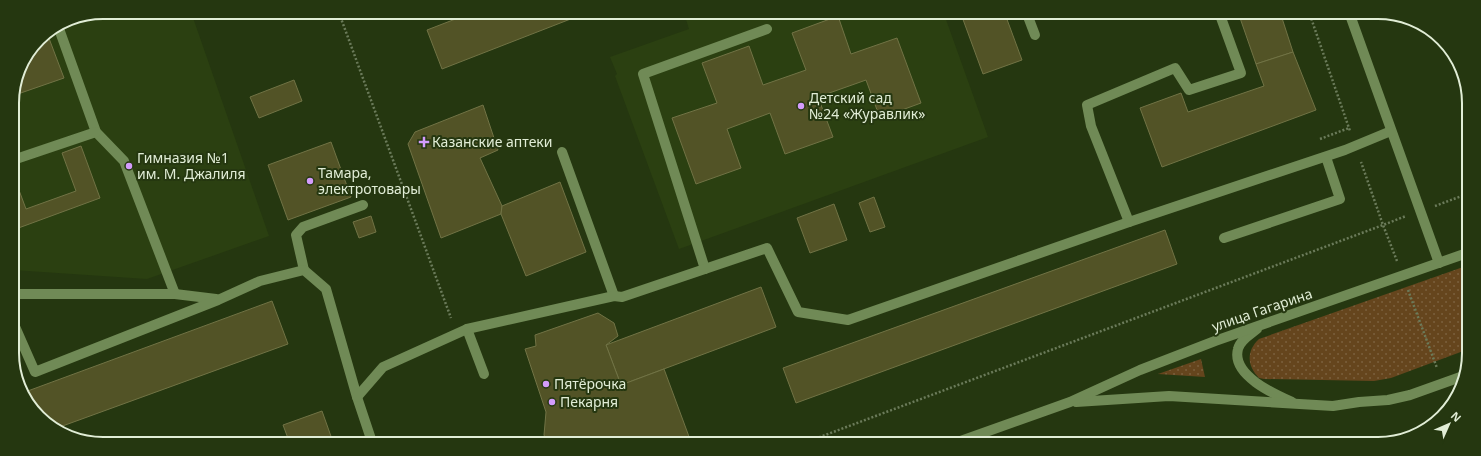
<svg xmlns="http://www.w3.org/2000/svg" width="1481" height="456" viewBox="0 0 1481 456" font-family="'Noto Sans',sans-serif">
<style>
.built{fill:#2b4011}
.green{fill:url(#green-dots)}
.building{fill:#525326;stroke:#717345}
.lines{fill:none;stroke-linecap:round;stroke-linejoin:round}
.path{stroke:#6b7b5a;stroke-width:2.5;stroke-dasharray:2 2;stroke-linecap:butt}
.minor{stroke:#708a56;stroke-width:10}
.poi-dot{fill:#d49cfc;stroke:#253710;stroke-width:1.5}
.labels{text-anchor:middle;stroke-width:4;stroke-linejoin:round;paint-order:stroke}
.poi-label{font-size:14px;fill:#e1edd6;stroke:#253710;text-anchor:start}
.street-label{font-size:14px;fill:#e1edd6;stroke:#253710}
.rim{fill:none;stroke:#e1edd6;stroke-width:2}
</style>
<defs>
<pattern id="green-dots" width="8" height="8" patternUnits="userSpaceOnUse"><rect width="8" height="8" fill="#65451d"/><path d="M2 2h.1M6 6h.1" fill="none" stroke="#7b603d" stroke-width="1.8" stroke-linecap="round"/></pattern>
</defs>
<rect width="100%" height="100%" fill="#253710"/>
<g class="built">
<path d="M103,12H191L269,236L147,279L13,270L12,97L19,68L39,38L68,19Z"/>
<path d="M684,13L944,14L988,137L679,249L615,76L617,74L610,57L689,29Z"/>
</g>
<g class="green">
<path d="M1466,266V350L1391,378L1374,381L1264,379L1259,378C1247,366 1246,351 1259,339Z"/>
<path d="M1201,359L1205,377L1158,374Z"/>
</g>
<g class="building">
<path d="M471,13H586L442,69L427,30Z"/>
<path d="M961,14H1005L1022,60L983,74Z"/>
<path d="M1239,15H1281L1293,52L1256,64Z"/>
<path d="M838,16L851,54L897,38L921,103L880,118L866,80L818,97L833,137L785,154L770,113L727,129L741,168L696,184L672,118L717,103L702,63L749,46L763,85L806,70L792,33Z"/>
<path d="M47,33L64,78L12,96L19,68L39,38Z"/>
<path d="M1293,52L1316,110L1162,167L1140,108L1181,93L1188,112L1264,86L1256,64Z"/>
<path d="M294,80L302,101L259,118L250,97Z"/>
<path d="M483,105L498,150L480,158L502,206L501,214L441,238L408,144L415,132Z"/>
<path d="M331,142L351,197L288,220L268,165Z"/>
<path d="M81,146L100,198L13,230V174L26,209L76,191L62,153Z"/>
<path d="M560,182L586,252L526,276L501,214L502,206Z"/>
<path d="M874,197L885,227L870,232L859,203Z"/>
<path d="M834,204L847,240L810,253L797,218Z"/>
<path d="M371,216L376,232L359,238L353,222Z"/>
<path d="M1165,230L1177,264L796,403L783,368Z"/>
<path d="M761,287L776,327L621,385L606,345Z"/>
<path d="M272,301L288,344L57,428L38,417L25,392Z"/>
<path d="M598,313L614,323L618,336L606,345L621,385L664,369L691,442H547L544,435L546,412L525,349L536,346L535,335Z"/>
<path d="M322,411L333,442L289,441L283,425Z"/>
</g>
<g class="lines">
<g class="path">
<path d="M339,13L451,318"/>
<path d="M1310,15L1350,131"/>
<path d="M1320,139L1349,128"/>
<path d="M1435,206L1467,194"/>
<path d="M1397,261L1383,225L1406,216"/>
<path d="M1408,290L1437,368"/>
<path d="M804,443L1383,225L1361,162"/>
</g>
<g class="minor">
<path d="M1027,14L1035,35"/>
<path d="M1350,15L1439,263"/>
<path d="M58,26L96,132L124,161L175,294"/>
<path d="M562,152L614,296"/>
<path d="M13,160L96,132"/>
<path d="M1129,222L1091,126L1087,105L1175,68L1189,90L1241,73L1220,15"/>
<path d="M1224,238L1340,199L1326,157"/>
<path d="M705,269L643,74L767,29"/>
<path d="M304,270L296,235L303,227L363,205"/>
<path d="M13,294H175L216,299"/>
<path d="M13,322L35,372L218,300L260,281L304,270L326,289L357,397L372,442"/>
<path d="M467,329L484,374"/>
<path d="M1257,329C1251,334 1240,340 1238,349C1231,375 1274,394 1292,402"/>
<path d="M357,397L383,367L467,329L614,296L622,297L767,248L798,312L848,320L1129,222L1345,150L1391,131"/>
<path d="M1076,402L1169,396L1333,406L1359,402L1388,400L1410,395L1466,375"/>
<path d="M955,443L1070,402L1140,370L1215,341L1467,253"/>
</g>
</g>
<g class="poi-dot">
<circle cx="801" cy="106" r="4"/>
<path d="M422 136h4v4h4v4h-4v4h-4v-4h-4v-4h4z"/>
<circle cx="129" cy="166" r="4"/>
<circle cx="310" cy="181" r="4"/>
<circle cx="546" cy="384" r="4"/>
<circle cx="552" cy="402" r="4"/>
</g>
<g class="labels">
<g class="poi-label">
<text x="809" y="103">Детский сад<tspan x="809" dy="16">№24 «Журавлик»</tspan></text>
<text x="432" y="147">Казанские аптеки</text>
<text x="137" y="163">Гимназия №1<tspan x="137" dy="16">им. М. Джалиля</tspan></text>
<text x="318" y="178">Тамара,<tspan x="318" dy="16">электротовары</tspan></text>
<text x="554" y="389">Пятёрочка</text>
<text x="560" y="407">Пекарня</text>
</g>
<g class="street-label">
<text transform="translate(1262 310) rotate(-19)" y="5">улица Гагарина</text>
</g>
</g>
<path d="M0 0H1481V456H0ZM103 19H1378A84 84 0 0 1 1462 103V353A84 84 0 0 1 1378 437H103A84 84 0 0 1 19 353V103A84 84 0 0 1 103 19Z" fill="#253710" fill-rule="evenodd"/>
<path class="rim" d="M103 19H1378A84 84 0 0 1 1462 103V353A84 84 0 0 1 1378 437H103A84 84 0 0 1 19 353V103A84 84 0 0 1 103 19Z"/>
<g transform="translate(1449 424) rotate(45)" stroke="#253710" stroke-width="3" paint-order="stroke">
<path d="M0-3L7 15L0 10L-7 15Z" fill="#e1edd6"/>
<text y="-6" font-size="11" font-weight="bold" text-anchor="middle" fill="#e1edd6">N</text>
</g>
</svg>
